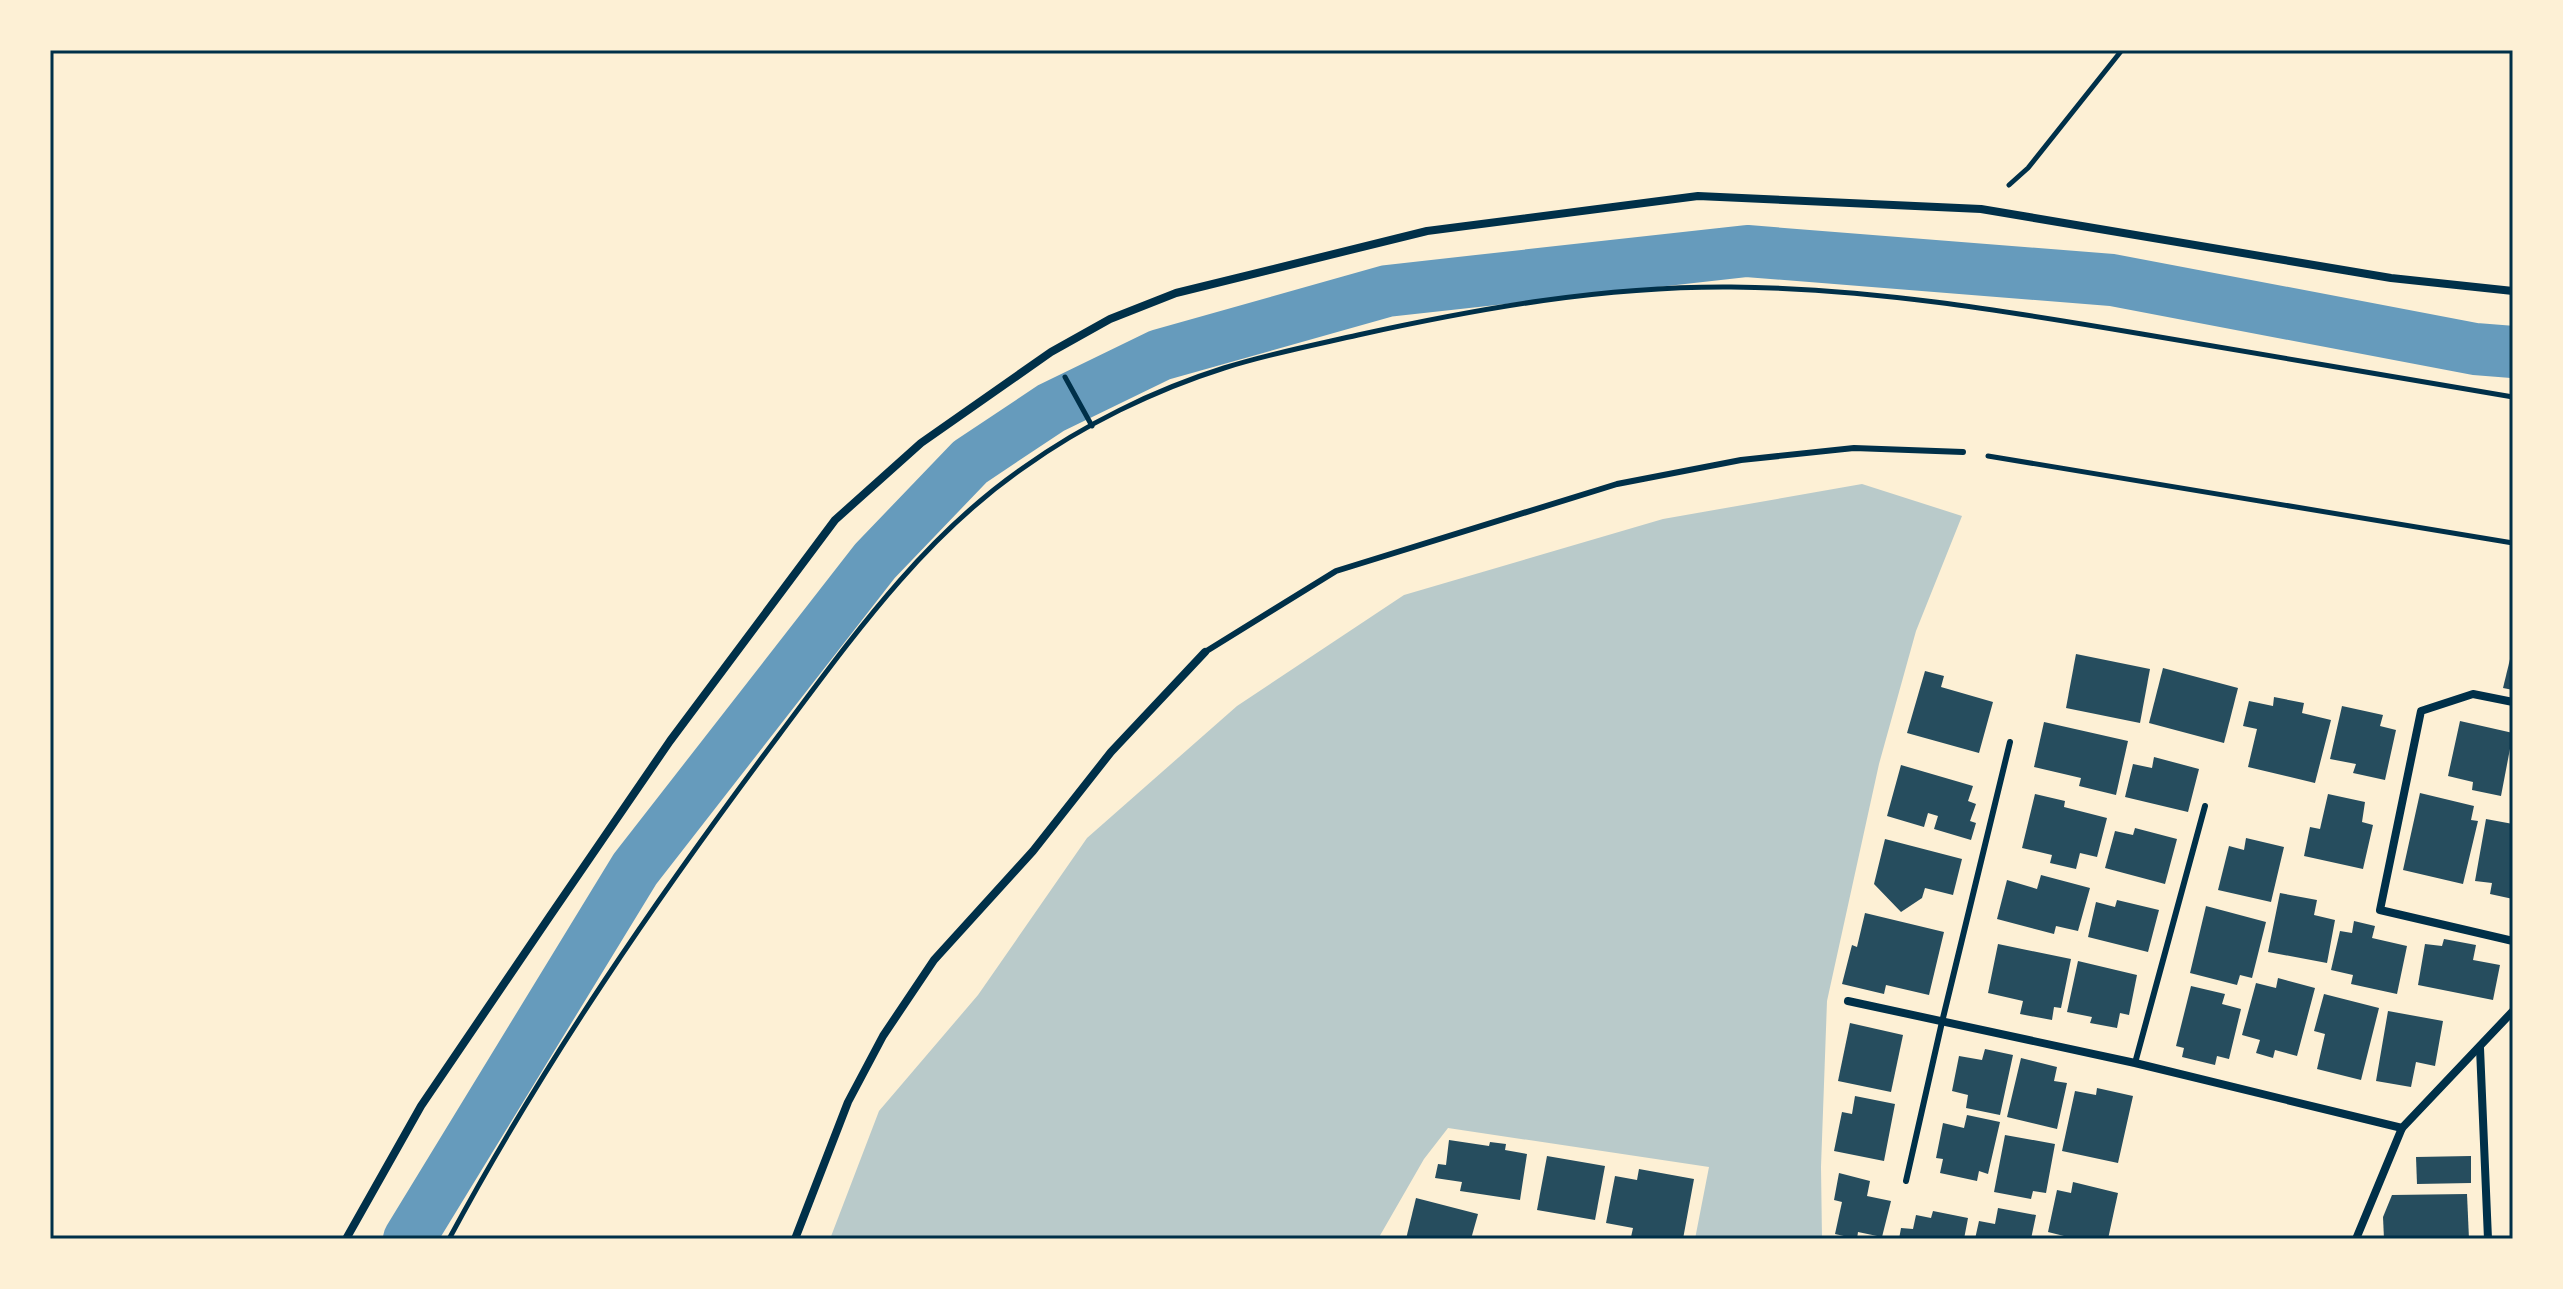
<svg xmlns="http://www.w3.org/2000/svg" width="2563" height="1289" viewBox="0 0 2563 1289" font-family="Bitter,serif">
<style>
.green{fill:#b9caca}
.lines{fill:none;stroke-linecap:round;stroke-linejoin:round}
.canal{stroke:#669bbc;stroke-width:52}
.building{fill:#264d5e}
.path{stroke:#003049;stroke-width:5}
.service{stroke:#003049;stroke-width:6}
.minor{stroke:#003049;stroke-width:8}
.neatline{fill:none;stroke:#003049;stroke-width:3}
</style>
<rect width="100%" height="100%" fill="#fdf0d5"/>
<path class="green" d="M1862,484L1962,516L1916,631L1879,764L1827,1001L1821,1167L1822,1239H1695L1709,1167L1448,1128L1424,1159L1378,1239H830L879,1111L978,995L1087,838L1237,706L1404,595L1663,519Z"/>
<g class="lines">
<path class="canal" d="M409,1239L635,869L875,561L970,462L1051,408L1160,355L1387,291L1747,251L2112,280L2475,349L2513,352"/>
</g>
<g class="building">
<path d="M2512,651H2513V690L2503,688Z"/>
<path d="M2076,654L2150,669L2140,723L2066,708Z"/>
<path d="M2163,668L2238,688L2224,743L2149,723Z"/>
<path d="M1925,671L1944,676L1941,687L1993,702L1979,753L1907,733Z"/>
<path d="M2274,697L2304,703L2302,713L2331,720L2315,783L2248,767L2257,729L2243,726L2249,701L2273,706Z"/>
<path d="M2342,706L2383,715L2380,726L2396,730L2385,780L2353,773L2356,764L2330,759Z"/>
<path d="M2460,721L2513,733L2501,796L2472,790L2473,782L2448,776Z"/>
<path d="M2044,722L2128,741L2116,795L2079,786L2081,778L2034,767Z"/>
<path d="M2154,757L2199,769L2188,812L2125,797L2133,764L2152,768Z"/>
<path d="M1901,765L1973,786L1968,801L1976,804L1970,821L1976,823L1971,840L1934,829L1938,816L1928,813L1924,827L1887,816Z"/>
<path d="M2420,793L2474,806L2471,820L2478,821L2463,884L2403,870Z"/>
<path d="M2035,794L2065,801L2064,807L2107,818L2097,857L2080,853L2076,869L2050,863L2052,855L2022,848Z"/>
<path d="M2328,794L2365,802L2362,822L2373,825L2363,869L2304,856L2310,827L2320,829Z"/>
<path d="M2486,819L2513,824V899L2490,894L2492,883L2475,881Z"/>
<path d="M2135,828L2177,839L2165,884L2105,868L2115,831L2133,835Z"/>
<path d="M2246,838L2284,847L2271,902L2218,890L2229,846L2244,850Z"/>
<path d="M1885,839L1962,859L1953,895L1925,888L1922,898L1901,912L1874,884Z"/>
<path d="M2041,875L2090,888L2078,931L2056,926L2054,934L1997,919L2007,880L2037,889Z"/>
<path d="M2280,893L2317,900L2314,915L2335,920L2327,963L2268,952Z"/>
<path d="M2117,900L2159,910L2148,952L2088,937L2096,902L2115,907Z"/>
<path d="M2206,906L2266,922L2252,978L2240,975L2237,985L2190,973Z"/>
<path d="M1865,913L1944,932L1929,995L1886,985L1884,994L1842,984L1852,945L1857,947Z"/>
<path d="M2354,921L2375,926L2372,938L2407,946L2397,994L2351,984L2353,975L2331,970L2340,931L2352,933Z"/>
<path d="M2444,939L2476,945L2473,960L2500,965L2493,1000L2418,985L2425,944L2442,946Z"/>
<path d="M1998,944L2071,959L2061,1008L2054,1007L2052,1020L2020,1014L2023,1001L1988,993Z"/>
<path d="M2078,961L2137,975L2129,1015L2120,1013L2117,1028L2090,1023L2092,1017L2067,1012Z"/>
<path d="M2278,978L2315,988L2297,1056L2275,1050L2273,1058L2256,1053L2260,1040L2242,1035L2256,983L2276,988Z"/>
<path d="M2191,986L2225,994L2222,1004L2241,1009L2229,1059L2217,1056L2215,1065L2182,1057L2184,1048L2176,1046Z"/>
<path d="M2324,994L2379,1008L2361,1080L2317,1069L2325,1034L2314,1031Z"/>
<path d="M2388,1011L2443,1021L2435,1066L2416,1062L2411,1087L2376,1081Z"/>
<path d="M1850,1023L1903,1035L1891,1092L1838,1081Z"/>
<path d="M1985,1049L2013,1055L2000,1115L1966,1108L1968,1095L1952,1091L1959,1056L1982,1060Z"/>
<path d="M2021,1058L2057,1067L2054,1081L2067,1083L2057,1129L2007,1117Z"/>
<path d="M2097,1088L2133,1096L2118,1163L2062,1151L2075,1091L2096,1095Z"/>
<path d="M1855,1096L1895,1104L1884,1161L1834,1151L1842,1112L1852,1114Z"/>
<path d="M1967,1115L2000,1122L1988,1174L1979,1171L1977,1181L1940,1173L1943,1159L1936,1158L1943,1123L1964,1128Z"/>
<path d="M2005,1135L2055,1144L2046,1193L2033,1191L2031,1199L1994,1192Z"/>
<path d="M1449,1140L1489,1146L1490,1142L1506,1144L1505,1150L1527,1154L1520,1200L1460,1191L1462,1182L1435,1178L1438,1164L1446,1165Z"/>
<path d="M1547,1156L1605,1166L1595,1220L1537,1210Z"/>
<path d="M2471,1156V1183L2417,1184L2416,1157Z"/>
<path d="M1639,1169L1694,1179L1683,1239L1631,1237L1633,1228L1606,1223L1615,1176L1637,1180Z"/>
<path d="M1839,1173L1870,1181L1867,1196L1891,1201L1882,1237L1858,1232L1857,1239L1835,1234L1842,1202L1834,1200Z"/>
<path d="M2073,1182L2118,1193L2108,1239H2076L2048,1232L2057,1190L2071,1193Z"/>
<path d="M2467,1194L2469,1239H2384L2383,1217L2392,1195Z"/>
<path d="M1416,1198L1478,1214L1471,1239H1406Z"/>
<path d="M1998,1208L2036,1215L2031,1239H1975L1979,1221L1995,1224Z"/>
<path d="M1933,1211L1968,1218L1964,1239H1899L1901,1228L1913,1229L1916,1215L1931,1218Z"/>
</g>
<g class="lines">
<g class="path">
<path d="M2009,185L2028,168L2122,50"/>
<path d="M1065,377L1092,426"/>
<path d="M1988,456L2513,543"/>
<path d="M449,1239C544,1062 658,896 779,735C851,639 922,538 1023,468C1083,425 1154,390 1224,368C1268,354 1314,345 1358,335C1481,308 1605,286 1731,287C1869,288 2006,311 2142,334C2266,355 2389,376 2513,397"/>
</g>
<g class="service">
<path d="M1205,652L1336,571L1617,484L1741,460L1854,448L1963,452"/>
<path d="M2135,1063L2205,806"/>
<path d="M1906,1181L1942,1022L2010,742"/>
</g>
<g class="minor">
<path d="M2513,702L2473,694L2421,711L2380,910L2513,941"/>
<path d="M1848,1001L2135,1063L2402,1128"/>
<path d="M2480,1048L2488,1239"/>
<path d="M346,1239L421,1106L550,916L670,741L835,520L921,443L1051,352L1110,319L1176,293L1427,231L1698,196L1981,209L2391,278L2513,291"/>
<path d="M795,1239L848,1102L883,1036L934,960L1033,851L1111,752L1205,652"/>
<path d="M2356,1239L2402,1128L2513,1011"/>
</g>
</g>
<rect width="2563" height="1289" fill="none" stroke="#fdf0d5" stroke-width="104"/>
<rect x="52" y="52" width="2459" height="1185" class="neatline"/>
</svg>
